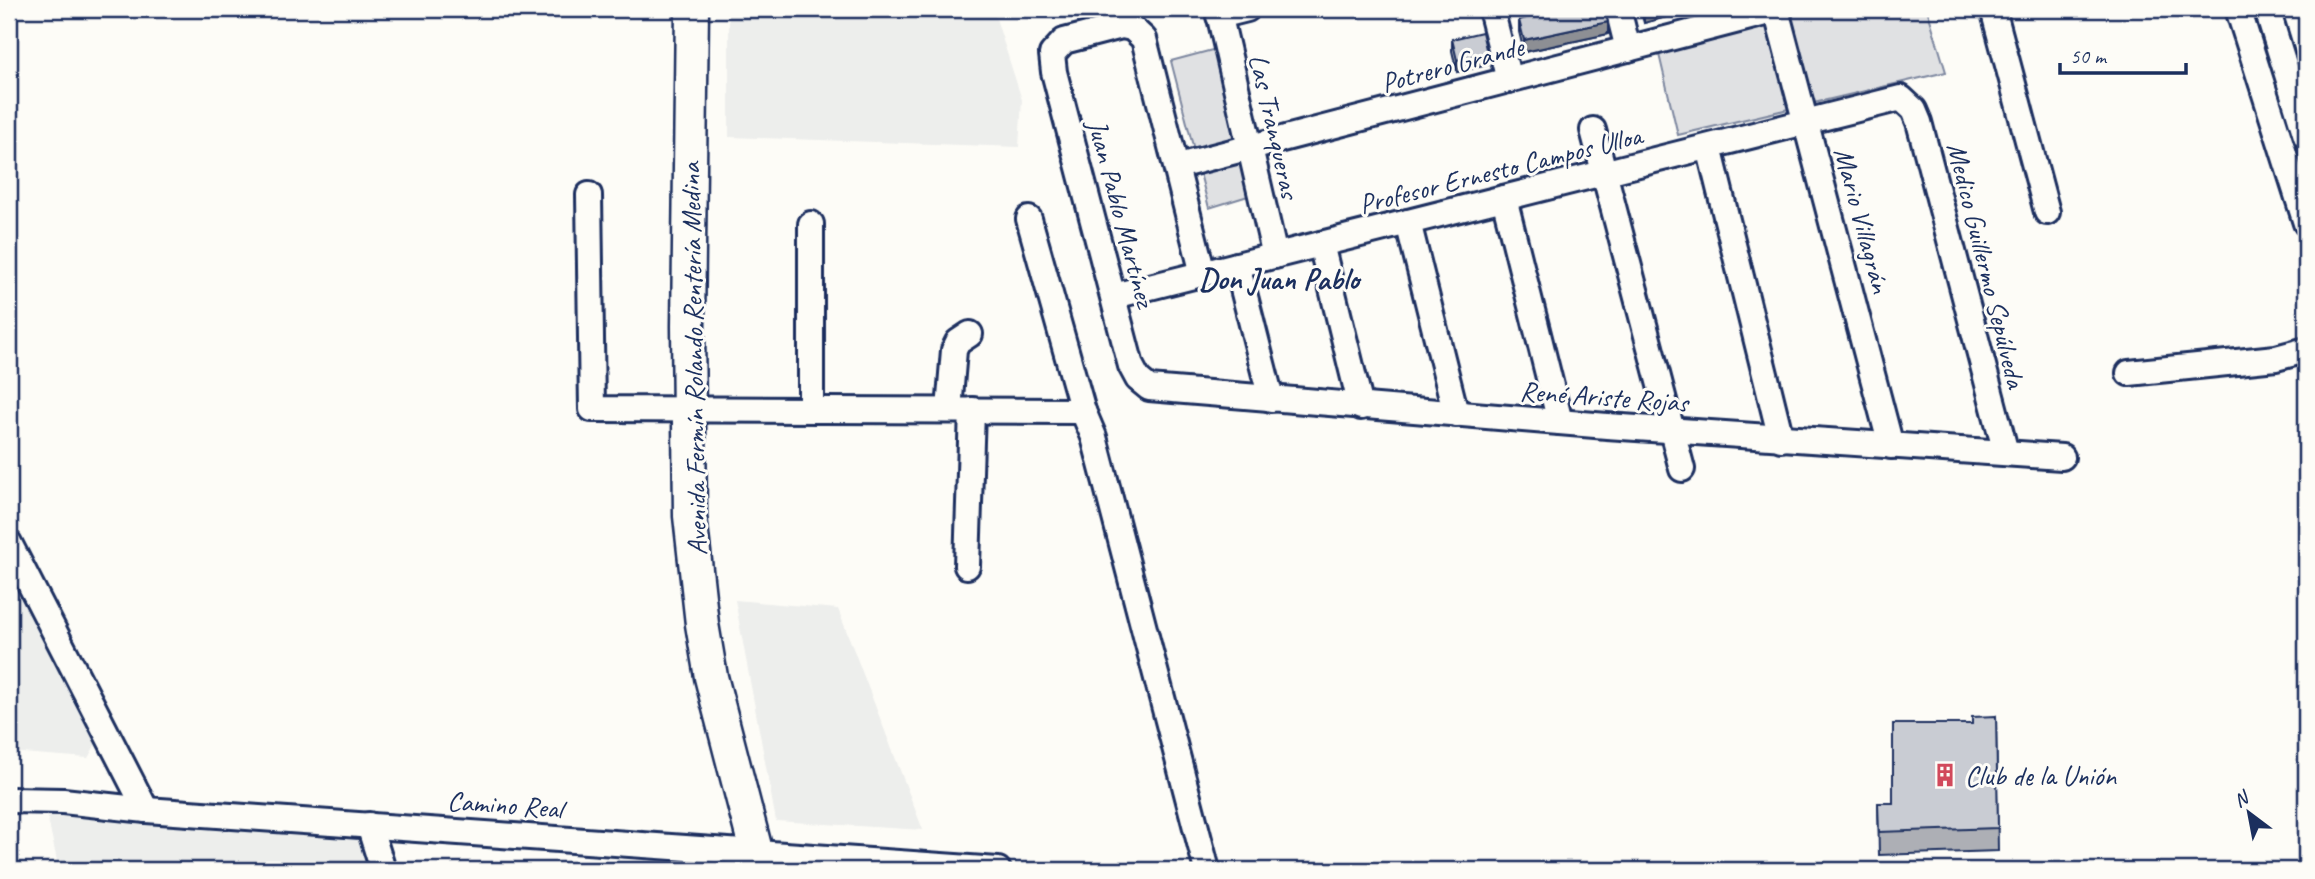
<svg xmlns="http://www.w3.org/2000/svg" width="2315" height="879" viewBox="0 0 2315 879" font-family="Caveat,sans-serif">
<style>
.built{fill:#edeeec}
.green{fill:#e0e1e3;stroke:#7e88a0;stroke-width:2}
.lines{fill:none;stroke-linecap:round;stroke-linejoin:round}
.minor-casing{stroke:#1b2f5e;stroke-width:30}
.major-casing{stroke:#1b2f5e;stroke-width:37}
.minor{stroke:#fdfcf7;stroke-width:24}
.major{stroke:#fdfcf7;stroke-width:32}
.wall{fill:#adafb5;stroke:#1b2f5e;stroke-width:2}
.shaded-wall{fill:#8d8f94;stroke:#1b2f5e;stroke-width:2}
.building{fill:#c9ccd3;stroke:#1b2f5e;stroke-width:2}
.labels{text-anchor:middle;stroke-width:6;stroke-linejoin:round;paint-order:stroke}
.street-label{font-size:28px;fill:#1b2f5e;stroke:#fdfcf7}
.poi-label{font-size:28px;fill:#1b2f5e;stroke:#fdfcf7;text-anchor:start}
.neighbourhood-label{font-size:30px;font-weight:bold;fill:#1b2f5e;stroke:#fdfcf7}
</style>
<rect width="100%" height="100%" fill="#fdfcf7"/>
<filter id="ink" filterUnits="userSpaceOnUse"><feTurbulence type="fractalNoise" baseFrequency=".0143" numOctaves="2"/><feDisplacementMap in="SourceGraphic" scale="14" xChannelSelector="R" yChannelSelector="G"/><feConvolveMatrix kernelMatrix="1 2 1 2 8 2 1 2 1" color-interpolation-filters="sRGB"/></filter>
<g filter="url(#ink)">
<g class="built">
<path d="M729,9H993L1022,100L1019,147L729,137Z"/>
<path d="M9,566L101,735L88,758L9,752Z"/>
<path d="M735,600L838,609L923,830L776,821Z"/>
<path d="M43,796L362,825L373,870H59Z"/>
</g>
<g class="green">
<path d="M1815,9H1927L1946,72L1678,135L1658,50Z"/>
<path d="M1216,49L1248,196L1209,208L1171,61Z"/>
</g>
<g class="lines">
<g class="minor-casing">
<g id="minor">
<path d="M1218,9L1275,256"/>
<path d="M1491,9L1509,80"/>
<path d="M1618,9L1628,49"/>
<path d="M1993,9L2047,212"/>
<path d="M2238,9L2306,223"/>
<path d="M2267,9L2306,136"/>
<path d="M1776,10L1891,446"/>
<path d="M1219,16L1247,9"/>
<path d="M1593,130L1682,469"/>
<path d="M1709,147L1781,439"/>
<path d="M1178,166L1781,9"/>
<path d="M589,195L592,409L1083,411"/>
<path d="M1504,198L1560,422"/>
<path d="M1029,219L1083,411L1094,437L1207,870"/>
<path d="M1408,222L1456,414"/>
<path d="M1321,244L1361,407"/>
<path d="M1237,265L1271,399"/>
<path d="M1203,274L1144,39L1132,28L1122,26L1064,41L1052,54L1054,72L1131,366L1138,379L1149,388L1607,426L2062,457"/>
<path d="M1114,296L1901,98L1914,110L1919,122L2006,453"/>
<path d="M2129,373L2276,358L2306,350"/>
<path d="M811,409V224"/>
<path d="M949,410L954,350L958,342L970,334"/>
<path d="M9,543L146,810"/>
<path d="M967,566L972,410"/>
<path d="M9,800L63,801L146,810L998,870"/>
<path d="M369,825L383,870"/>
</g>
</g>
<g class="major-casing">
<path id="major" d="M692,9L688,326L690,516L702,624L711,677L761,870"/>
</g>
<use href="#minor" class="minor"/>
<use href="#major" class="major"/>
</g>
<g class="wall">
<path d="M1640,9H1696L1644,23Z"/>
<path d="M1519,20L1608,34L1524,52L1519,32Z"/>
<path d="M1452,39L1487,65L1457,72L1452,51Z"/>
<path d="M1996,716L1998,851L1879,855L1878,803H1893L1972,724Z"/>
</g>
<g class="shaded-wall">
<path d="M1654,9H1696L1644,23V11Z"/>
<path d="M1608,22V34L1524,52V40Z"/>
<path d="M1487,53V65L1457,72V60Z"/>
</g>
<g class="building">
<path d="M1561,9H1604L1608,22L1524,40L1519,20Z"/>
<path d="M1482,32L1487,53L1457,60L1452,39Z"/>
<path d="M1996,716L1998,828L1879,832L1878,803H1893V724H1972V717Z"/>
</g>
</g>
<defs>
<g id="building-bare" transform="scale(1.89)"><path d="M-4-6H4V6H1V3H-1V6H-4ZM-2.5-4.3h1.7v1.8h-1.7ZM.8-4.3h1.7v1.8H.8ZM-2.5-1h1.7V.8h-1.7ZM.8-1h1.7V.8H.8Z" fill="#d1495b" stroke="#fdfcf7" stroke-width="2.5" paint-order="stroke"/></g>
</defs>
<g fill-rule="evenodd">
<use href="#building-bare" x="1945" y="775"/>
</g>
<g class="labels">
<g class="street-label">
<text transform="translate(1452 64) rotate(-15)" y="10">Potrero Grande</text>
<text transform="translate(1275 126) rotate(77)" y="10">Las Tranqueras</text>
<text transform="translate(1500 169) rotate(-14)" y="10">Profesor Ernesto Campos Ulloa</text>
<text transform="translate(1122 213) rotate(75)" y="10">Juan Pablo Martínez</text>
<text transform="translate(1863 220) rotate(75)" y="10">Mario Villagrán</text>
<text transform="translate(1987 265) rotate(76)" y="10">Medico Guillermo Sepúlveda</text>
<text transform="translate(693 359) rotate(-91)" y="10">Avenida Fermín Rolando Rentería Medina</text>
<text transform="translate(1604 396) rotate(4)" y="10">René Ariste Rojas</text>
<text transform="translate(505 804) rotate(4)" y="10">Camino Real</text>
</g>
<g class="poi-label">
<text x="1965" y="785">Club de la Unión</text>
</g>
<g class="neighbourhood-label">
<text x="1279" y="289">Don Juan Pablo</text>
</g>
</g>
<rect width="2315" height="879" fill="none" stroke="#fdfcf7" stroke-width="35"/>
<rect x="18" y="18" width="2280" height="844" fill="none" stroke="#1b2f5e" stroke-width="2.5" filter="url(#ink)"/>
<g transform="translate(2249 813) rotate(328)" stroke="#fdfcf7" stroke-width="5" paint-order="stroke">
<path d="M0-5L12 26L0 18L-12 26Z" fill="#1b2f5e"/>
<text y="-10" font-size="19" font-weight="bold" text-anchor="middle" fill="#1b2f5e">N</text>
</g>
<path d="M2060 63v10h126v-10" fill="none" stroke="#1b2f5e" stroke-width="3.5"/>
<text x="2070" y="63" font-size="21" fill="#1b2f5e" stroke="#fdfcf7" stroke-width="5" paint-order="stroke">50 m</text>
</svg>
